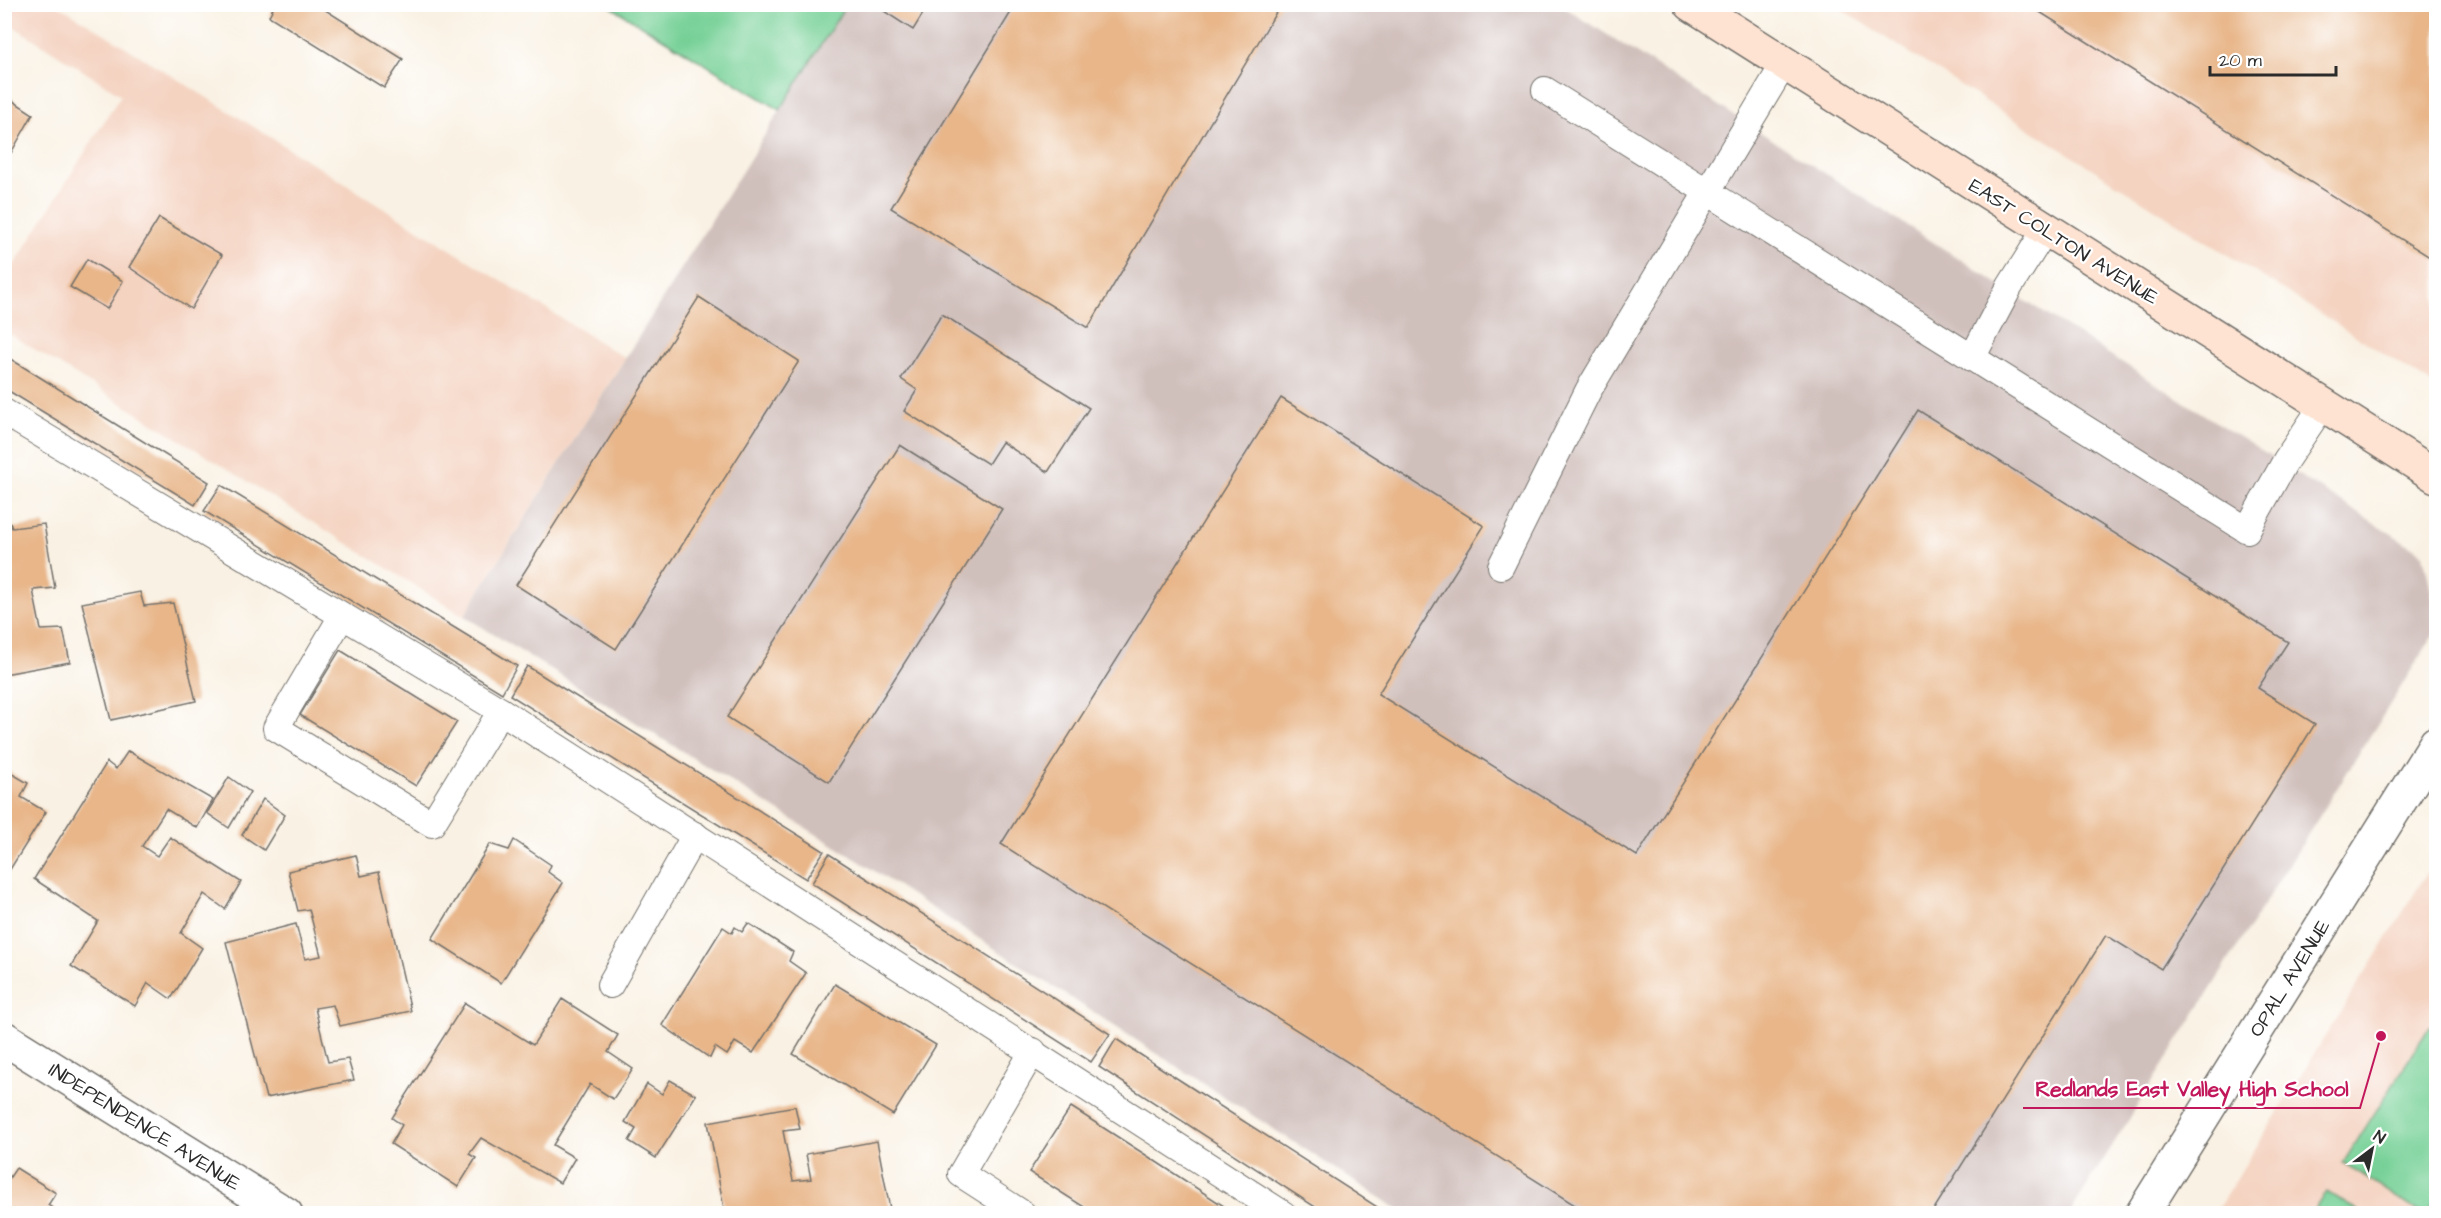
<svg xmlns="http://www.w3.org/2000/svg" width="2441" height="1218" viewBox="0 0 2441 1218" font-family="'Architects Daughter',sans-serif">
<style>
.built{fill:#f4d3c1}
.industrial{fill:#d0c0bc}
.green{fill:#76d096;stroke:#507e60;stroke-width:1.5}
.building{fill:#e8b689}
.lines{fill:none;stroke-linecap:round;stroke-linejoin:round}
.lane-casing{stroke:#73706b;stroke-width:28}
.street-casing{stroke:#73706b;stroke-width:36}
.secondary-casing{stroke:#73706b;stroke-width:36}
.lane{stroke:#fff;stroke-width:26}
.street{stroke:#fff;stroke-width:33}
.secondary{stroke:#fee3d2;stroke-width:33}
.labels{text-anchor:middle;stroke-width:4.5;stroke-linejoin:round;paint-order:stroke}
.street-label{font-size:20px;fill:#2b2b2b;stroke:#fff}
.leader{fill:none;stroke:#c2185b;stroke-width:2}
.callout-dot{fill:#c2185b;stroke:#fff;stroke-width:2}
.callout-label{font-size:21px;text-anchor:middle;font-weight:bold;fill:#c2185b;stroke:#fff;stroke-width:4.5;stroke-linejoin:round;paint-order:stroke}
</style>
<rect width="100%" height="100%" fill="#fff"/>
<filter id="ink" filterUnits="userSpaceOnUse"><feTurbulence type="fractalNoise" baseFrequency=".0167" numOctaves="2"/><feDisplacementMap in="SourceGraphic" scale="12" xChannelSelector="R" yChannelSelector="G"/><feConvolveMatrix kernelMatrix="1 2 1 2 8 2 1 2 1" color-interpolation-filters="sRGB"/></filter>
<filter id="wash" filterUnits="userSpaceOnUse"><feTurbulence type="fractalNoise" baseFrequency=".008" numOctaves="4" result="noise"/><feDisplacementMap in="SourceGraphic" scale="24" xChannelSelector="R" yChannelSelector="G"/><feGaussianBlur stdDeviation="1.35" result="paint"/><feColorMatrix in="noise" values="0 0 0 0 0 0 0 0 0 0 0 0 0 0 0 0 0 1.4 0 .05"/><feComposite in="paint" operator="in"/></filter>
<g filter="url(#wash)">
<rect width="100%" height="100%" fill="#f9f1e3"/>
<g class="built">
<path d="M5,5H58L625,358L464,616L5,331L4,281L121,95L5,21Z"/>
<path d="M1834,5H2436V387Z"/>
<path d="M2436,859V1213H2215Z"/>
</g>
<path class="industrial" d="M1559,4L2423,554L2436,613V631L2070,1213L1405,1214L856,859L464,616L846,5Z"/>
<g class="green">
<path d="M608,5H846L780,110Z"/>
<path d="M2430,1026L2436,1030V1199L2427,1213L2422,1214L2343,1163Z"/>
<path d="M2327,1192L2361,1213H2313Z"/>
</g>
<g id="blocks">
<g class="building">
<path d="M275,4H316L403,59L384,88L269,16Z"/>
<path d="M873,4H929L913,30Z"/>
<path d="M1016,4H1281L1088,328L891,208Z"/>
<path d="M2027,4H2436V261Z"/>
<path d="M4,95L33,114L11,153L4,149Z"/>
<path d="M159,218L222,255L191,309L129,267Z"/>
<path d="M87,259L123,281L107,309L70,287Z"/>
<path d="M699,297L799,361L616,649L516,585Z"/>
<path d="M942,314L1089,408L1048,472L1002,442L988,464L904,411L917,390L901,379Z"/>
<path d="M4,355L209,482L195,505L4,388Z"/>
<path d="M1281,398L1484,526L1378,694L1637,856L1918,410L2288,642L2258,688L2315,724L2161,969L2106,935L1931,1214H1589L1001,844Z"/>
<path d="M900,445L1002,509L829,782L727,717Z"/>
<path d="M221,485L517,666L502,693L204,511Z"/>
<path d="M4,508L12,528L44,524L55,588L33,590L41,630L63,629L70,662L4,674Z"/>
<path d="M140,592L144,606L173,603L196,701L111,720L82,603Z"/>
<path d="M340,650L457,722L416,786L300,715Z"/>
<path d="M527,666L824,851L806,879L510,695Z"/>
<path d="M128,751L213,800L197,828L166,809L142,846L157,856L170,837L241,882L225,909L204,894L181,933L202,948L171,999L148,983L135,1006L71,966L98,921L34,879L107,762L116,769Z"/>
<path d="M4,769L28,783L21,797L46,812L4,879Z"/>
<path d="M229,777L250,792L229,828L207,813Z"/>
<path d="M263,799L285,815L264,850L242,835Z"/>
<path d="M514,840L551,865L548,872L563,883L501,983L432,939L490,844L509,850Z"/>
<path d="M829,854L1110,1034L1091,1062L812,883Z"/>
<path d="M356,855L361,876L379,872L411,1011L340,1026L333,1005L315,1008L328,1062L348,1059L354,1080L266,1098L226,942L296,924L305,959L321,956L309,909L298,911L288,871Z"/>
<path d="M748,923L793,952L789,961L806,973L753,1053L735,1042L727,1055L715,1047L710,1058L662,1025L723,927L732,933L735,927L742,932Z"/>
<path d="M835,984L936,1045L893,1115L793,1054Z"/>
<path d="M562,999L618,1035L608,1052L633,1069L613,1099L590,1084L553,1145L575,1158L560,1183L481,1138L469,1154L476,1158L458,1187L391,1144L402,1125L392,1118L465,1003L533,1045Z"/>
<path d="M1116,1039L1195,1090L1388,1214H1326L1099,1067Z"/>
<path d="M670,1080L696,1095L656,1158L629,1141L636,1129L625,1122L647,1084L662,1094Z"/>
<path d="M795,1106L800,1129L783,1131L793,1181L811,1179L806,1154L877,1141L891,1214H725L708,1122Z"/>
<path d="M1071,1107L1152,1159L1236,1214H1095L1029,1172Z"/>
<path d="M16,1168L56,1193L48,1205L61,1214H4V1186Z"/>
</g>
</g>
</g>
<g filter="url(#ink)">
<use href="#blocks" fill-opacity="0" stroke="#73706b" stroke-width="1.5"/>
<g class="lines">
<g class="lane-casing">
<g id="lane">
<path d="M1545,90L2247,530L2286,460L2323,405"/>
<path d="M1972,358L2010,286L2046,229"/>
<path d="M4,412L501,711L1283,1214"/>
<path d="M1501,566L1588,391L1784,64"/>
<path d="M342,616L276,728L432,824L501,711"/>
<path d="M610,985L695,835"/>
<path d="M1023,1214L961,1174L1033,1051"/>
</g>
</g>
<g class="street-casing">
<g id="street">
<path d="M4,1038L286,1214"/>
<path d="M2142,1214L2436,743"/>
</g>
</g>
<g class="secondary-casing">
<path id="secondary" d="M1691,4L2436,476"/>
</g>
<use href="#lane" class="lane"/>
<use href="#street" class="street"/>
<use href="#secondary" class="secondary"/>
</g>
</g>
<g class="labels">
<g class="street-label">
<text transform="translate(2064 241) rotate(32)" y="7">EAST COLTON AVENUE</text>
<text transform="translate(2289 978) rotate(-58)" y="7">OPAL AVENUE</text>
<text transform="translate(145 1126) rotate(32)" y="7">INDEPENDENCE AVENUE</text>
</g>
</g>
<path class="leader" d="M2381 1036L2360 1108H2023"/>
<circle class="callout-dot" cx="2381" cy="1036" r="6"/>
<g class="callout-label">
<text x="2192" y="1096">Redlands East Valley High School</text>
</g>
<rect width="2441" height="1218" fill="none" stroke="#fff" stroke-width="24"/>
<g transform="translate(2372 1149) rotate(32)" stroke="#ffffff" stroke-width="4.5" paint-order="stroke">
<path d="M0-4.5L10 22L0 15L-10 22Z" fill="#2b2b2b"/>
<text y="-9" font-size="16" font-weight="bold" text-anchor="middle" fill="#2b2b2b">N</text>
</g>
<path d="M2210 66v9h126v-9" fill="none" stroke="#2b2b2b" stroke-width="3"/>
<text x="2219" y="66" font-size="18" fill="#2b2b2b" stroke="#ffffff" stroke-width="4.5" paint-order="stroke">20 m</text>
</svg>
